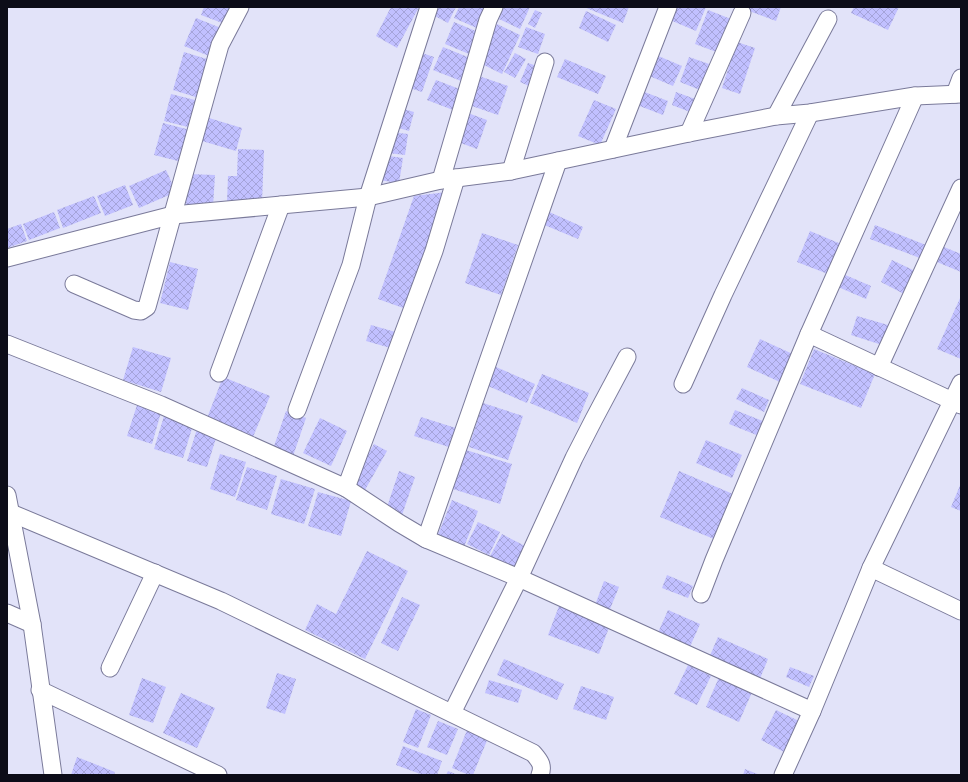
<svg xmlns="http://www.w3.org/2000/svg" width="968" height="782" viewBox="0 0 968 782" font-family="Jost,sans-serif">
<style>
.building{fill:url(#building-cross-hatch)}
.lines{fill:none;stroke-linecap:round;stroke-linejoin:round}
.minor-casing{stroke:#7a7a9a;stroke-width:19}
.minor{stroke:#fff;stroke-width:17}
</style>
<defs>
<pattern id="building-cross-hatch" width="8" height="8" patternUnits="userSpaceOnUse"><rect width="8" height="8" fill="#c1c0ff"/><path d="M0 0l8 8M0 8l8-8" fill="none" stroke="#a5a4da"/></pattern>
</defs>
<rect width="100%" height="100%" fill="#e2e3f9"/>
<g class="building">
<path d="M204,7H237L230,26L201,15Z"/>
<path d="M391,7H419L397,48L376,36Z"/>
<path d="M432,7H456L448,23L429,13Z"/>
<path d="M459,7H488L479,29L454,18Z"/>
<path d="M504,7H530L520,29L499,19Z"/>
<path d="M584,7H629L623,23Z"/>
<path d="M676,7H706L696,31L670,20Z"/>
<path d="M738,7H781L776,21Z"/>
<path d="M854,7H899L888,30L851,13Z"/>
<path d="M535,10L542,13L535,28L528,24Z"/>
<path d="M708,10L731,19L719,53L695,44Z"/>
<path d="M586,11L616,25L608,42L579,28Z"/>
<path d="M196,18L221,28L209,56L184,46Z"/>
<path d="M454,22L478,32L469,54L445,44Z"/>
<path d="M497,24L520,35L502,74L478,62Z"/>
<path d="M526,27L545,34L538,54L518,47Z"/>
<path d="M737,42L755,48L740,94L722,88Z"/>
<path d="M443,47L470,58L461,81L433,70Z"/>
<path d="M184,52L210,60L199,98L173,90Z"/>
<path d="M419,52L434,57L422,92L407,87Z"/>
<path d="M515,53L526,59L515,78L504,72Z"/>
<path d="M656,55L682,66L673,86L647,75Z"/>
<path d="M689,57L709,64L700,90L680,82Z"/>
<path d="M565,59L606,76L598,94L557,77Z"/>
<path d="M528,63L537,66L529,86L520,82Z"/>
<path d="M476,75L508,86L498,115L466,104Z"/>
<path d="M436,80L462,90L453,110L427,100Z"/>
<path d="M642,91L668,101L663,115L637,105Z"/>
<path d="M676,92L695,99L690,112L672,105Z"/>
<path d="M171,94L199,101L192,128L164,121Z"/>
<path d="M594,100L616,109L600,145L578,136Z"/>
<path d="M400,108L414,112L409,131L395,127Z"/>
<path d="M468,113L487,120L477,149L458,142Z"/>
<path d="M209,118L242,128L236,151L202,141Z"/>
<path d="M163,123L190,130L182,162L154,155Z"/>
<path d="M390,132L408,134L405,155L388,153Z"/>
<path d="M238,149L264,150L262,203L227,202L228,176H237Z"/>
<path d="M382,155L403,158L399,183L379,180Z"/>
<path d="M166,170L176,192L139,208L129,186Z"/>
<path d="M188,174L215,175L213,207L186,206Z"/>
<path d="M125,185L133,205L105,216L97,196Z"/>
<path d="M447,192L406,309L378,299L414,196Z"/>
<path d="M94,196L101,213L63,228L57,210Z"/>
<path d="M547,211L583,227L578,239L542,224Z"/>
<path d="M54,212L60,228L29,240L23,224Z"/>
<path d="M21,224L27,241L7,248V229Z"/>
<path d="M875,225L931,247L925,260L870,239Z"/>
<path d="M810,231L841,244L828,274L797,262Z"/>
<path d="M482,233L518,245L501,295L465,283Z"/>
<path d="M944,247L961,254V272L937,262Z"/>
<path d="M892,260L915,271L904,294L881,282Z"/>
<path d="M170,262L198,269L188,310L160,303Z"/>
<path d="M843,274L871,286L866,299L838,287Z"/>
<path d="M961,296V359L937,349Z"/>
<path d="M857,316L888,325L882,345L851,335Z"/>
<path d="M371,325L399,333L394,349L366,341Z"/>
<path d="M760,339L795,355L782,383L747,367Z"/>
<path d="M133,347L171,358L161,392L123,380Z"/>
<path d="M814,349L875,374L861,408L800,384Z"/>
<path d="M496,367L535,384L527,403L488,386Z"/>
<path d="M542,374L589,393L577,423L530,403Z"/>
<path d="M223,377L270,396L253,437L207,418Z"/>
<path d="M742,388L769,400L764,412L736,399Z"/>
<path d="M138,402L162,409L152,444L127,436Z"/>
<path d="M483,403L523,416L508,460L469,447Z"/>
<path d="M735,410L765,422L759,436L729,424Z"/>
<path d="M286,411L306,418L293,456L273,449Z"/>
<path d="M164,416L193,425L183,458L154,449Z"/>
<path d="M421,417L459,429L452,448L414,436Z"/>
<path d="M320,418L347,431L331,466L303,453Z"/>
<path d="M197,429L217,435L207,467L187,461Z"/>
<path d="M706,440L742,455L732,478L696,463Z"/>
<path d="M374,444L387,451L365,490L352,483Z"/>
<path d="M466,450L512,464L500,504L453,489Z"/>
<path d="M220,454L246,462L235,497L210,489Z"/>
<path d="M247,467L277,476L267,510L236,500Z"/>
<path d="M399,471L415,477L401,518L385,513Z"/>
<path d="M679,471L733,494L714,539L660,517Z"/>
<path d="M281,479L315,489L304,524L271,514Z"/>
<path d="M961,483V511L951,507Z"/>
<path d="M318,492L351,501L341,536L308,526Z"/>
<path d="M452,500L478,511L464,547L437,537Z"/>
<path d="M478,522L500,532L489,555L467,544Z"/>
<path d="M502,534L525,546L513,570L489,558Z"/>
<path d="M367,551L408,571L365,659L305,630L317,604L336,614Z"/>
<path d="M667,575L693,586L688,598L662,588Z"/>
<path d="M604,581L619,587L608,614L594,608Z"/>
<path d="M402,597L420,605L398,651L381,643Z"/>
<path d="M559,606L610,625L599,654L548,635Z"/>
<path d="M668,610L700,624L689,649L657,635Z"/>
<path d="M718,637L768,659L759,681L708,660Z"/>
<path d="M504,659L564,684L557,700L497,675Z"/>
<path d="M688,665L711,676L697,705L674,694Z"/>
<path d="M790,667L814,676L809,687L786,677Z"/>
<path d="M277,673L296,679L285,714L266,708Z"/>
<path d="M720,675L753,690L739,722L706,707Z"/>
<path d="M142,678L166,687L153,723L129,715Z"/>
<path d="M489,680L522,690L518,703L485,693Z"/>
<path d="M581,686L614,697L606,720L573,709Z"/>
<path d="M181,693L215,708L197,748L163,733Z"/>
<path d="M416,709L431,715L418,748L403,742Z"/>
<path d="M776,710L799,721L784,752L761,740Z"/>
<path d="M438,721L458,729L447,755L427,747Z"/>
<path d="M467,730L488,738L473,775H469L452,768Z"/>
<path d="M403,746L442,761L437,775H423L396,765Z"/>
<path d="M77,757L115,772L114,775H71Z"/>
<path d="M745,769L760,775H743Z"/>
<path d="M448,771L458,775H446Z"/>
</g>
<g class="lines">
<g class="minor-casing">
<g id="minor">
<path d="M955,94L961,78"/>
<path d="M776,116L828,19"/>
<path d="M689,133L742,13"/>
<path d="M613,149L668,7"/>
<path d="M511,171L545,62"/>
<path d="M441,180L488,20L494,7"/>
<path d="M7,258L173,215L368,197L441,180L511,171L689,133L776,116L810,113L915,96L961,94"/>
<path d="M74,284L134,310L141,311L147,307L220,45L240,7"/>
<path d="M809,334L961,405"/>
<path d="M7,344L161,405L346,488L434,251L456,178"/>
<path d="M879,367L961,188"/>
<path d="M219,373L281,205"/>
<path d="M683,384L723,295L810,113"/>
<path d="M297,410L351,265L368,197L429,7"/>
<path d="M346,488L399,523L426,539L519,578L812,711"/>
<path d="M7,495L32,624L53,775"/>
<path d="M11,513L221,601L533,753C539,760 544,765 540,775"/>
<path d="M426,539L558,161"/>
<path d="M871,568L961,611"/>
<path d="M701,594L714,560L809,334L915,96"/>
<path d="M7,613L32,624"/>
<path d="M110,668L155,573"/>
<path d="M40,690L218,775"/>
<path d="M452,713L519,578L574,458L594,419L627,357"/>
<path d="M783,775L812,711L871,568L961,383"/>
</g>
</g>
<use href="#minor" class="minor"/>
</g>
<rect width="968" height="782" fill="none" stroke="#0c0c18" stroke-width="16"/>
</svg>
